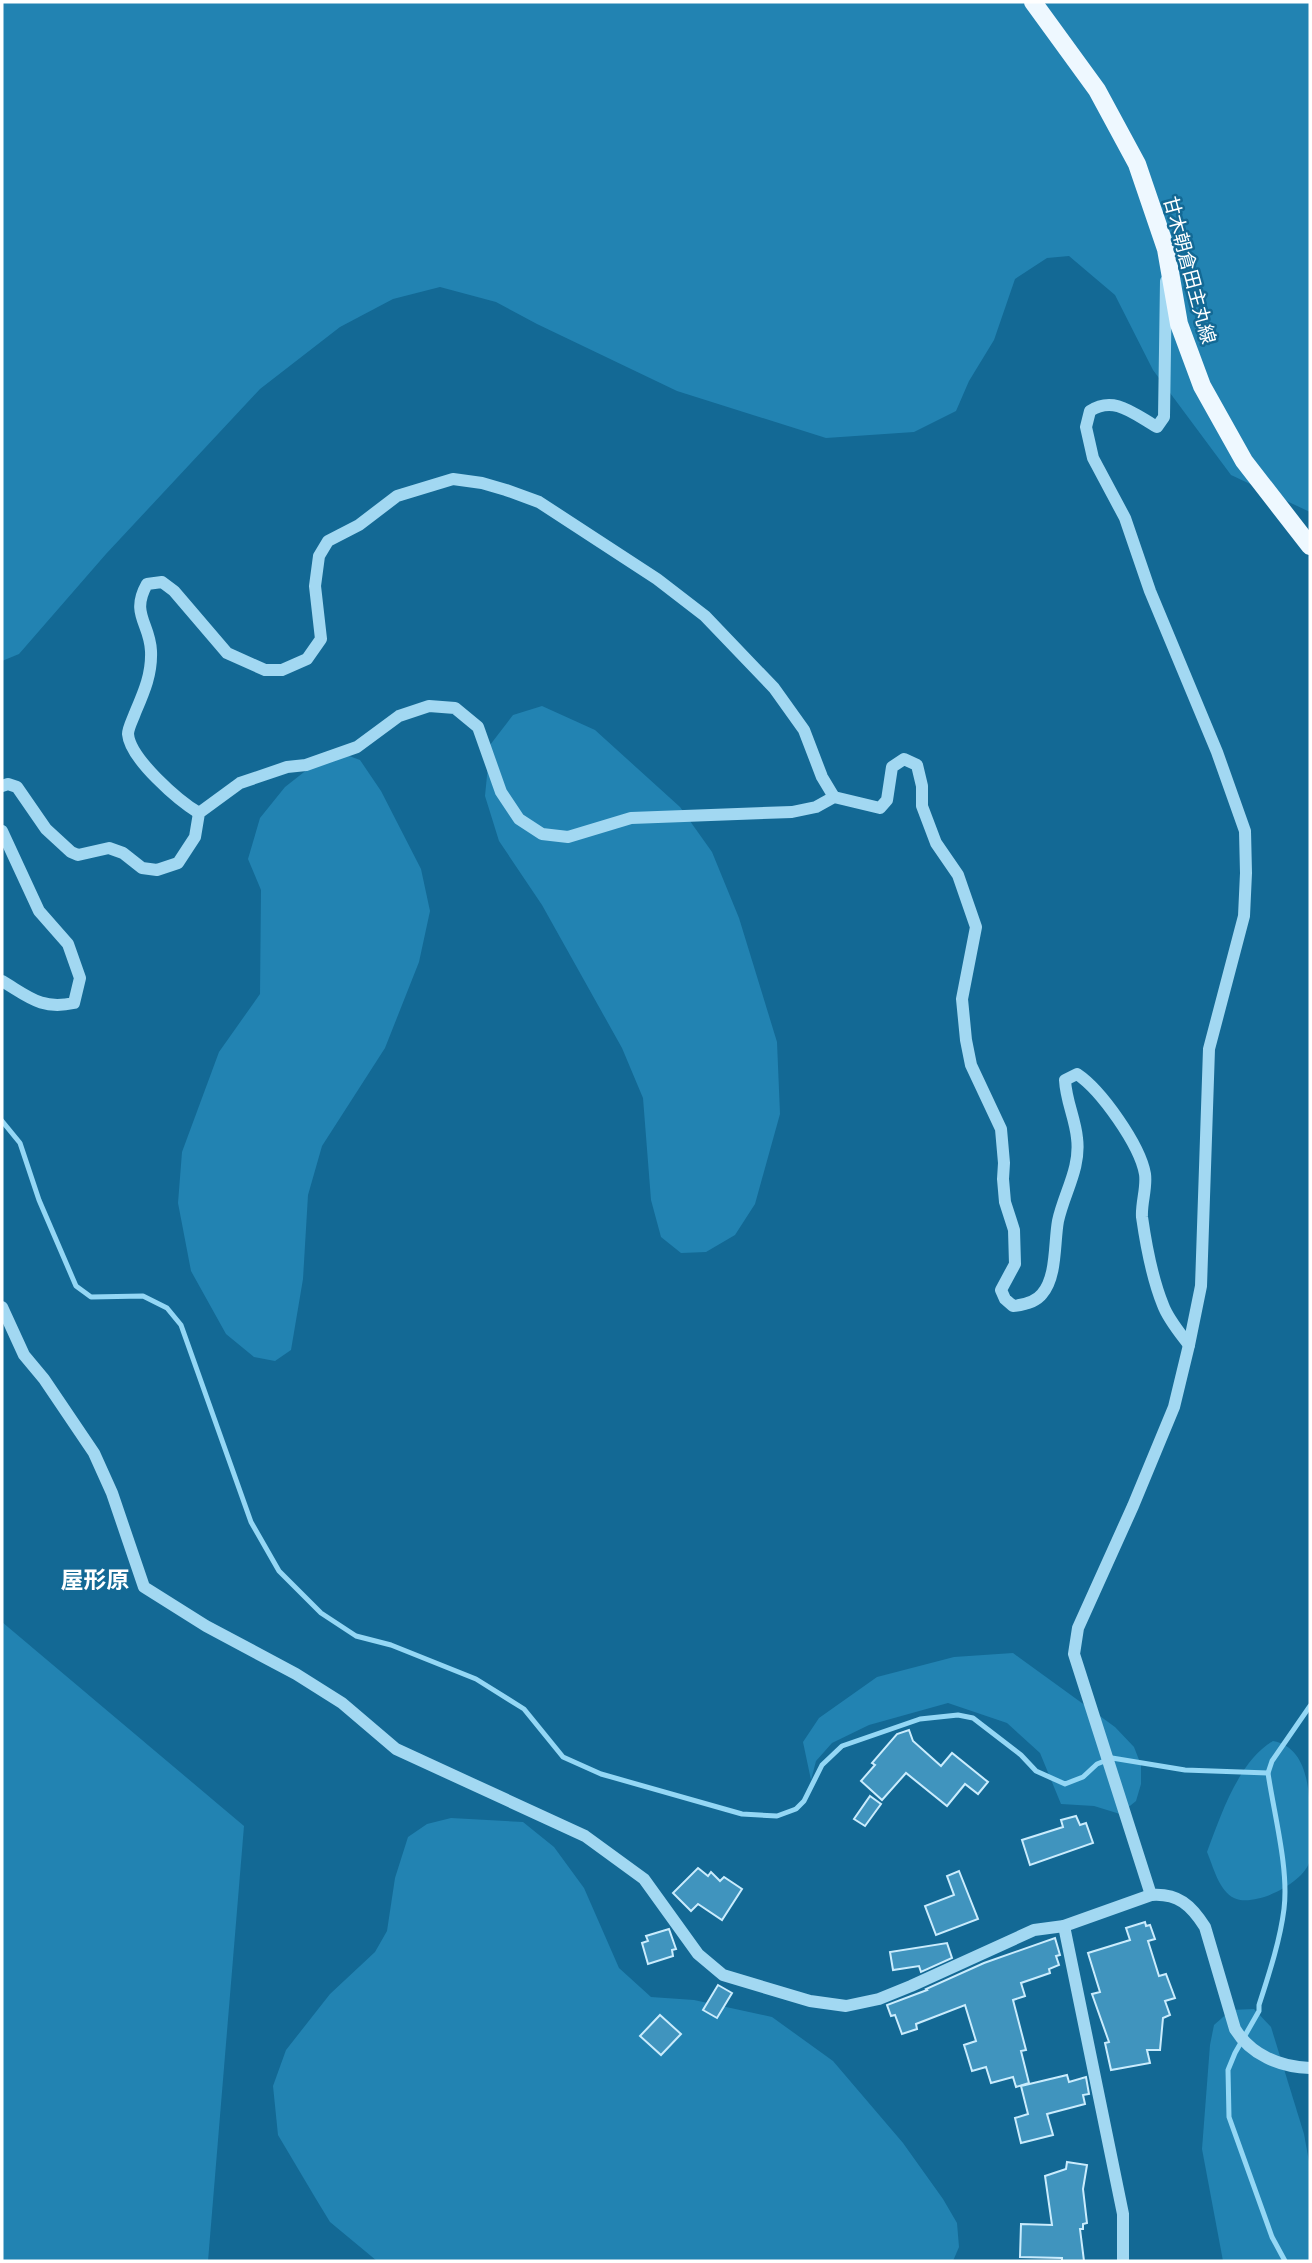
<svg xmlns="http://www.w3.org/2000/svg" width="1312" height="2263" viewBox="0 0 1312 2263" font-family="'DM Sans','Noto Sans JP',sans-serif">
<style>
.green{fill:#2283b2}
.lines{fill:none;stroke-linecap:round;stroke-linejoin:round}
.stream{stroke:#94d7f5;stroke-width:5}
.building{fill:#4094be;stroke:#caecfd;stroke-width:2}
.minor{stroke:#a2d8f2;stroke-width:12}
.major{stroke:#eef8ff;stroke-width:18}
.labels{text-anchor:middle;stroke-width:5;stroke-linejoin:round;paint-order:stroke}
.street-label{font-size:19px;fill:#fff;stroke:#136995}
.quarter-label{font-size:23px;font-weight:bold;fill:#fff;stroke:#136995}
</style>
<rect width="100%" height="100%" fill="#136995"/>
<g class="green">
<path d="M2,2H1310V512L1231,475L1153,370L1115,295L1069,256L1047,258L1015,279L994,340L969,381L956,411L914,432L826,438L677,391L537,324L496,302L440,287L393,299L340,327L260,389L106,554L19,654L2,661Z"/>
<path d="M542,706L595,730L680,807L712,852L739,918L777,1042L780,1114L755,1204L735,1235L706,1252L681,1253L661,1237L651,1200L643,1098L622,1048L542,905L499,841L485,796L490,745L513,715Z"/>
<path d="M341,753L360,760L381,791L421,869L430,911L419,962L385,1048L322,1146L308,1195L303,1279L291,1350L275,1361L254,1357L226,1334L191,1271L178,1203L182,1152L219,1052L260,994L261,890L248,859L260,818L285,787L313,765Z"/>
<path d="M2,1622L244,1826L208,2261H2Z"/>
<path d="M1013,1653L1115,1727L1134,1747L1141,1765V1784L1136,1801L1120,1814L1094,1806L1061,1804L1040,1753L1007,1723L948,1703L869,1725L832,1743L816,1761L811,1780L803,1742L819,1718L877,1677L954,1657Z"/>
<path d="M1273,1741C1312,1748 1310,1802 1310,1833C1310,1841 1312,1852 1310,1860C1305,1883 1254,1908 1234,1898C1219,1891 1213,1866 1207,1852C1221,1815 1238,1762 1273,1741Z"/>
<path d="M451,1818L523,1822L554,1847L584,1888L619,1968L651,1997L694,2000L772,2017L833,2061L903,2143L943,2199L957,2223L959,2247L953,2261H377L330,2222L316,2199L278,2135L273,2086L286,2050L330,1994L375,1952L387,1931L395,1878L408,1837L427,1824Z"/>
<path d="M1254,2009L1271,2027L1304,2134L1310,2167V2261H1223L1202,2149L1210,2045L1214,2025L1231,2010Z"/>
</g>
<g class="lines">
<g class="stream">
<path d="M2,1121L20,1143L39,1200L76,1286L91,1297L143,1296L167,1308L181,1325L251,1522L279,1571L321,1613L356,1636L391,1645L476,1679L524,1709L563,1757L601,1774L742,1814L777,1816L796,1809L804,1801L822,1765L842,1746L920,1719L958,1715L973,1718L1021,1755L1036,1771L1065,1784L1083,1777L1097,1764L1112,1758L1185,1770L1268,1773"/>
<path d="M1285,2261L1272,2237L1229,2117L1228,2070L1235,2053L1259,2011V2005C1269,1974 1280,1941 1284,1909C1289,1869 1274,1814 1268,1773L1272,1761L1310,1706"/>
</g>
</g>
<g class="building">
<path d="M909,1730L913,1741L941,1766L952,1753L988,1782L978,1794L965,1784L947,1806L906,1773L882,1800L861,1781L875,1765L872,1763L897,1734Z"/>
<path d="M870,1796L881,1804L865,1826L854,1819Z"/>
<path d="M1076,1816L1080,1825L1086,1823L1093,1843L1030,1865L1022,1840L1063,1827L1061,1820Z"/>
<path d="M698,1868L708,1876L711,1872L720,1881L724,1877L742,1889L722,1920L698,1904L691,1911L673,1893Z"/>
<path d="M959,1871L978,1919L936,1935L925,1906L954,1895L947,1876Z"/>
<path d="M1145,1922L1146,1926L1150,1925L1155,1939L1148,1941L1159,1976L1166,1974L1175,1998L1165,2001L1170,2015L1163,2018L1160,2050H1147L1150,2063L1111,2070L1105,2043L1109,2042L1092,1994L1100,1992L1088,1953L1130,1940L1126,1928Z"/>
<path d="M669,1929L676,1949L672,1950L673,1956L648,1964L642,1943L648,1941L646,1936Z"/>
<path d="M1055,1938L1060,1955L1056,1956L1059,1965L1049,1969L1050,1973L1021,1983L1025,1996L1013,2000L1026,2050L1021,2051L1029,2083L1016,2087L1013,2077L991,2083L986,2067L972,2071L964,2045L976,2041L965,2005L916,2024L917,2029L902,2034L895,2015L891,2016L887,2005L927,1990L926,1989L984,1963Z"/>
<path d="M947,1943L952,1958L921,1972L919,1966L893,1970L890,1952Z"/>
<path d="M718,1985L732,1993L717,2018L703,2010Z"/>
<path d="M660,2015L681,2034L661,2055L640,2036Z"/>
<path d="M1067,2075L1069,2082L1086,2077L1089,2094L1083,2095L1085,2104L1047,2114L1053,2135L1021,2143L1015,2118L1028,2114L1021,2086Z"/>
<path d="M1067,2162L1087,2165L1083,2189L1087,2223L1083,2224V2229H1080L1084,2261H1062V2258L1020,2257L1021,2224L1052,2225L1045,2176L1066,2169Z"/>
</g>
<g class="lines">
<g class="minor">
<path d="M2,786L8,784L17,787L46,829L71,852L78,855L109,848L123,853L142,868L157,870L178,863L195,837L199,813L240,783L287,767L306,765L357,747L399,716L429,706L455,708L478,727L501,792L519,819L542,834L568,837L631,818L792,812L816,807L834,797L880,808L887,800L892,767L904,759L917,765L922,786V806L936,843L958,875L976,927L962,999L966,1040L971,1065L1001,1129L1004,1163L1003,1179L1005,1202L1014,1230L1015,1264L1001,1290L1005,1299L1013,1306C1023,1305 1035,1303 1042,1294C1057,1277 1054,1243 1058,1221C1064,1193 1081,1168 1077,1138C1075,1118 1066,1101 1065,1080L1077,1074C1101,1090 1140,1145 1145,1174C1147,1188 1141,1203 1142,1217C1146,1245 1152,1278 1163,1305C1168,1319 1180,1333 1189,1345"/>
<path d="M199,813C179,801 130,759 128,734C128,728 133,719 135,713C144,692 152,674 151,651C150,623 130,614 147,584L162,582L174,591L227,653L265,670H282L307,659L321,639L315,586L319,556L328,541L359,525L397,496L453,479L482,483L506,490L539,502L657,579L705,616L774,688L804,730L822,777L834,797"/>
<path d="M2,831L39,911L68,944L80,978L74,1003C41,1010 29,997 2,981"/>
<path d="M2,1307L24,1355L44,1379L94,1453L112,1493L144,1587L206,1626L296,1674L342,1703L396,1749L585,1836L644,1879L698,1954L723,1975L810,2001L846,2006L879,1999L911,1986L1034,1930L1064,1926L1151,1895C1178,1893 1191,1905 1205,1927L1235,2029C1251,2055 1280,2067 1310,2068"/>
<path d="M1151,1895L1074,1654L1078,1628L1133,1506L1174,1407L1189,1345L1201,1286L1209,1049L1244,916L1246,873L1245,831L1217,752L1150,591L1125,518L1093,458L1086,427L1090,411C1114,395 1134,414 1157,427L1164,417L1166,281"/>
<path d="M1064,1926L1123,2214V2261"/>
</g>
<path class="major" d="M1033,2L1097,90L1137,164L1166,249L1179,324L1202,386L1244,461L1310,546"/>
</g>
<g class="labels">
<g class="street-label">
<text transform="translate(1190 270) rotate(75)" y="7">甘木朝倉田主丸線</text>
</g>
<g class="quarter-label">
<text x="95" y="1588">屋形原</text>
</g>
</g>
<rect width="1312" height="2263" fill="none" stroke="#ffffff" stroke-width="7"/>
</svg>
